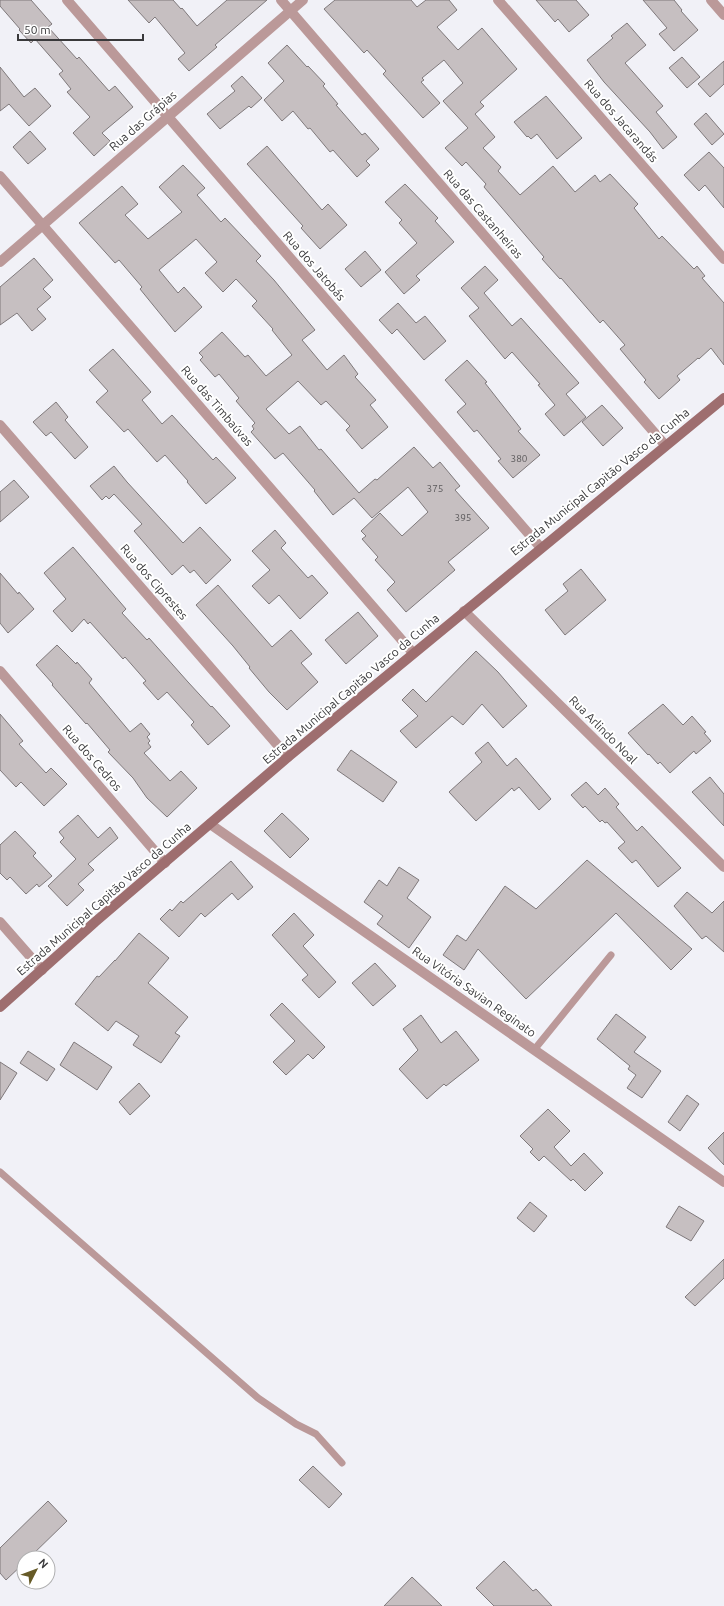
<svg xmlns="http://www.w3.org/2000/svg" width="724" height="1606" viewBox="0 0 724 1606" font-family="Ubuntu,sans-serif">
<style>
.building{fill:#c6bfc1;stroke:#7f797b}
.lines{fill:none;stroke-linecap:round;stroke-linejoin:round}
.service{stroke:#b99;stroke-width:7}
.minor{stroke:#b99;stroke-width:10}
.tertiary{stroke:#b99;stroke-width:10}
.secondary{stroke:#9e6e6f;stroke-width:10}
.labels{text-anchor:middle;stroke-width:4;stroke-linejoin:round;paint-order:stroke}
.number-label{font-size:10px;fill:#5c5a5c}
.street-label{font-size:12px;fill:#39393b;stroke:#fff}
</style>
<rect width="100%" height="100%" fill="#f1f1f7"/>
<g class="building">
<path d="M0,0H31L52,24L48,27L77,59L79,57L109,91L115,86L133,107L102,133L110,141L94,156L73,133L90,117L67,92L71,89L59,74L63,71L35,39L31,43L19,30L20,29L0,6Z"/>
<path d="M128,0H173L181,9L182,8L197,26L227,0H267L215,45L217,47L189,71L178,59L185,53L155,17L149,23Z"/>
<path d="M335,0H411L417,7L426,0H449L457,10L437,27L458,50L482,28L517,69L480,102L484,106L475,114L495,137L483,148L501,167L498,171L520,195L553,166L575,192L595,175L600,182L610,174L638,204L634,208L659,239L662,236L694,269L697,266L705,276L702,278L724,303V365L711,348L699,359L698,358L677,376L680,380L659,399L644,382L646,380L620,349L625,345L603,320L600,323L561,278L560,279L542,259L544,257L484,187L486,184L466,162L462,166L445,148L468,128L443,101L463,83L444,60L422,78L424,80L421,82L440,103L423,118L383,74L386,71L367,50L364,53L324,9Z"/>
<path d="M536,0H576L589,15L569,32L558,19L555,22Z"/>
<path d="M643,0H674L682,10L681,11L698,30L674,51L659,34L667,28Z"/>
<path d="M627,23L646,45L625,63L663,106L656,112L677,137L663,149L650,132L604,82L587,60L613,38L611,36Z"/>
<path d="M287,45L307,67L308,66L325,84L323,86L338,104L336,105L362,135L365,133L379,149L366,161L370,165L357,177L333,150L330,152L310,128L308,129L293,111L282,121L264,100L284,81L268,63Z"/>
<path d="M682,57L700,77L687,88L669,68Z"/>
<path d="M724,61V84L710,97L698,84Z"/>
<path d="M0,67L24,97L35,88L51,106L29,126L9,104L0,111Z"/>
<path d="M242,76L262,98L251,108L249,106L220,129L207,114L235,91L231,86Z"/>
<path d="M546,96L582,138L557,159L537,134L531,139L528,136L527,137L514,122Z"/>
<path d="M706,113L724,134L712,145L694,124Z"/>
<path d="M30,131L46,149L28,164L13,147Z"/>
<path d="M267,146L322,210L328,204L347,225L320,249L301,228L303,226L247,164Z"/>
<path d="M709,152L724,168V208L705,185L699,191L684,175Z"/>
<path d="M183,165L205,188L197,195L221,222L225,218L261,256L256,261L274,280L315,330L302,340L327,370L344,355L358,374L355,377L376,400L370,405L388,427L362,449L346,430L350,426L326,401L321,405L298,381L266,409L289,434L300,426L319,450L321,449L359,493L375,479L377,480L414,447L433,468L440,462L460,486L455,490L489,528L448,562L455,570L406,612L387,590L395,582L375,560L378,557L362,539L366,536L361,531L380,513L402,536L428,512L408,487L372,518L354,498L333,515L314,491L315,490L283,453L275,459L251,432L254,429L252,426L255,423L236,401L239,398L219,374L215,377L200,360L203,357L199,353L222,332L245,357L248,355L266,376L292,355L272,330L273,329L252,306L257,301L236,279L223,292L205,273L217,262L196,239L159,270L178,293L184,287L202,307L175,332L140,289L142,287L119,260L115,263L79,223L122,186L138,204L125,215L148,239L182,212L159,187Z"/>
<path d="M405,184L438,218L435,221L454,242L416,276L420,280L404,294L385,272L417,243L399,223L402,220L385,202Z"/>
<path d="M365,251L381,270L361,287L345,269Z"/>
<path d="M34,258L53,280L43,289L51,297L37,309L46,319L32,331L17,313L0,325V287Z"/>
<path d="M485,266L498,280L484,293L512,326L521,318L579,383L566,394L586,417L564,436L545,414L555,405L538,385L540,384L512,352L505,359L469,316L479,308L461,288Z"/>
<path d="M398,303L416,323L425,316L446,341L424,360L397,329L392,334L379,320Z"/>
<path d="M113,349L151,392L142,400L162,424L172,415L213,460L216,457L236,478L206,504L187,482L188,481L165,455L157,462L128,429L124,432L96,402L108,391L89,370Z"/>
<path d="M467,360L487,382L485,383L521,429L518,431L540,455L513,478L498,461L501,459L477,430L474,432L457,412L466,404L445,380Z"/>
<path d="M56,402L68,417L65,420L88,447L75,459L51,432L46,436L33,422Z"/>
<path d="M602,405L623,428L603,446L582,422Z"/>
<path d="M114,466L127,482L183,543L200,527L231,560L206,584L194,570L190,573L183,565L172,575L134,531L142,524L114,494L109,499L106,496L102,500L90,486Z"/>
<path d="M14,480L29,497L0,522V492Z"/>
<path d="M275,530L286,543L281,548L308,578L312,575L328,593L300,619L279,595L269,604L252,586L270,570L252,551Z"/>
<path d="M73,547L126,609L122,613L147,640L149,638L188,682L211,707L212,706L230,726L208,745L191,725L194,722L167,692L158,700L143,683L146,681L125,657L123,659L90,622L88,624L84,619L72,632L53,611L66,599L44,573Z"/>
<path d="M581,569L606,600L565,635L545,610L568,591L563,584Z"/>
<path d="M0,573L18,594L19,592L34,609L8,633L0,623Z"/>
<path d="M218,585L272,647L291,630L312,654L301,663L318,682L287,710L269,692L249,668L250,667L233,646L196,605Z"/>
<path d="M358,612L378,636L346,664L325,640Z"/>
<path d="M57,645L76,664L77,662L92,679L89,683L130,732L141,723L150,734L147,737L150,741L148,743L151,747L144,753L170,781L181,771L197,788L167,817L147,798L133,778L108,752L110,750L87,723L86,724L52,685L53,684L36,665Z"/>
<path d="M476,651L498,672L527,706L503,728L482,704L463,725L452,716L416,748L400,731L418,716L402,700L413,689L426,702Z"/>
<path d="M663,704L683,725L692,716L706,732L704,733L711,741L696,754L694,751L670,773L660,762L658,764L649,754L648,755L628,733Z"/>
<path d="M0,714L23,741L19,744L46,773L51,768L67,784L44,806L21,782L16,787L0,770Z"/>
<path d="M488,742L507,766L516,758L551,799L539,810L519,787L514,791L512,788L476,821L449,792L482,762L475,753Z"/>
<path d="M351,750L397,782L383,802L337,770Z"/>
<path d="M710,777L724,794V826L692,792Z"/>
<path d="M586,782L598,795L605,788L619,804L616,807L637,831L642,826L681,868L658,887L636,860L632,863L618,848L625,842L607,822L605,823L602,820L600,822L585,806L583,808L571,795Z"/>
<path d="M282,813L309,839L290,858L264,831Z"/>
<path d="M78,815L98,838L110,827L118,838L88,864L94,870L78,884L84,890L67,906L48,886L76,859L60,842L64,838L59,832Z"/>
<path d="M15,831L36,853L33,856L52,876L39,887L37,884L26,894L10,877L7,880L0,873V845Z"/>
<path d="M587,860L692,949L671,970L616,913L526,999L478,949L464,970L443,955L457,935L466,941L505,886L536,909Z"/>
<path d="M231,861L253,887L238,900L232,893L205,917L201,913L179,937L160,919L170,909L172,911L181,901L183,903Z"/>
<path d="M399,867L419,880L407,898L431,917L409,948L377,924L383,916L364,902L379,880L387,886Z"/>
<path d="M687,892L712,913L724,901V952L706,936L702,939L674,906Z"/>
<path d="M294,913L314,935L303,946L336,982L319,998L302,980L308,975L272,935Z"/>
<path d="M139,933L169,958L148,983L188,1017L175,1033L180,1036L161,1063L133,1045L139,1036L116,1021L108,1031L75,1004L97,976L99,977L115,960V961Z"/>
<path d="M375,963L396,986L373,1006L352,983Z"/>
<path d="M282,1003L325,1047L313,1059L308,1054L286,1075L273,1062L295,1041L270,1015Z"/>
<path d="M616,1014L646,1037L634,1052L661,1071L642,1098L627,1088L636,1075L628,1069L630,1066L597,1039Z"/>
<path d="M421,1015L441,1043L456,1031L479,1060L446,1086L444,1084L427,1099L399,1069L418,1050L403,1029Z"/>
<path d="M74,1042L112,1067L97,1090L60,1065Z"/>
<path d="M28,1051L55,1069L47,1081L20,1063Z"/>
<path d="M0,1062L17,1073L0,1100Z"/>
<path d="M139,1083L150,1096L130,1115L119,1102Z"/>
<path d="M687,1095L699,1104L680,1131L668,1122Z"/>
<path d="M548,1109L570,1131L554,1147L571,1166L584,1153L603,1173L585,1191L573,1179L571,1181L544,1156L539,1161L530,1152L533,1149L520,1136Z"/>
<path d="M724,1132V1165L708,1148Z"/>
<path d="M530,1202L547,1216L534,1232L517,1218Z"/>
<path d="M679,1206L704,1221L691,1241L666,1227Z"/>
<path d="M724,1259V1278L695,1306L685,1297Z"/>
<path d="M313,1466L342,1494L329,1508L299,1480Z"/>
<path d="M48,1501L67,1521L29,1558H24V1563L6,1580L0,1573V1548Z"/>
<path d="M504,1561L533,1591L536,1589L552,1606H494L476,1588Z"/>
<path d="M412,1577L442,1606H384Z"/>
</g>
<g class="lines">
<g class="service">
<path d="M534,1050L611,955"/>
<path d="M0,1172L258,1398L296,1424L316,1434L342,1463"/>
</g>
<g class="minor">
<path d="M67,0L541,548"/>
<path d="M281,0L665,445"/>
<path d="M498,0L724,259"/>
<path d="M711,0L724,15"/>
<path d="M0,176L413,653"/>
<path d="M0,262L303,0"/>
<path d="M0,425L288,757"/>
<path d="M464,611L724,867"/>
<path d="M0,671L165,863"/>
<path d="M0,922L42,970"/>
</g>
<path class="tertiary" d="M210,824L724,1182"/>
<path class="secondary" d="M0,1007L95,922L288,757L724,398"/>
</g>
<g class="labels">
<g class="number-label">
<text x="519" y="462">380</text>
<text x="435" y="492">375</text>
<text x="463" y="521">395</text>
</g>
<g class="street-label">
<text transform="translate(143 121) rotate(-41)" y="4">Rua das Grápias</text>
<text transform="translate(621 121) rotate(49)" y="4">Rua dos Jacarandás</text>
<text transform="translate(483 214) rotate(49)" y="4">Rua das Castanheiras</text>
<text transform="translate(314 266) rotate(49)" y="4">Rua dos Jatobás</text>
<text transform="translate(217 406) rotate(49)" y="4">Rua das Timbaúvas</text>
<text transform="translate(600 482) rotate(-39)" y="4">Estrada Municipal Capitão Vasco da Cunha</text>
<text transform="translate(154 582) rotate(49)" y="4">Rua dos Ciprestes</text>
<text transform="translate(351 689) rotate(-40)" y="4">Estrada Municipal Capitão Vasco da Cunha</text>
<text transform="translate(603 730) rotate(45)" y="4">Rua Arlindo Noal</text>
<text transform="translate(92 758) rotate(49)" y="4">Rua dos Cedros</text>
<text transform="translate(104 899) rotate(-41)" y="4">Estrada Municipal Capitão Vasco da Cunha</text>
<text transform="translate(474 992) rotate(35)" y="4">Rua Vitória Savian Reginato</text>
</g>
</g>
<g transform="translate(36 1570) rotate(48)"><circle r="19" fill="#ffffff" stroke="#b0b0b1"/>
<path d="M0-3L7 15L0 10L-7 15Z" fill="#665a27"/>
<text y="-6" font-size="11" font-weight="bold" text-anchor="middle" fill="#39393b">N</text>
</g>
<path d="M18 34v6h125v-6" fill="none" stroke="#39393b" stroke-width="2"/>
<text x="24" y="34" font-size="12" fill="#39393b" stroke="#ffffff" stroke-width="3" paint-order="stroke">50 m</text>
</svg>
